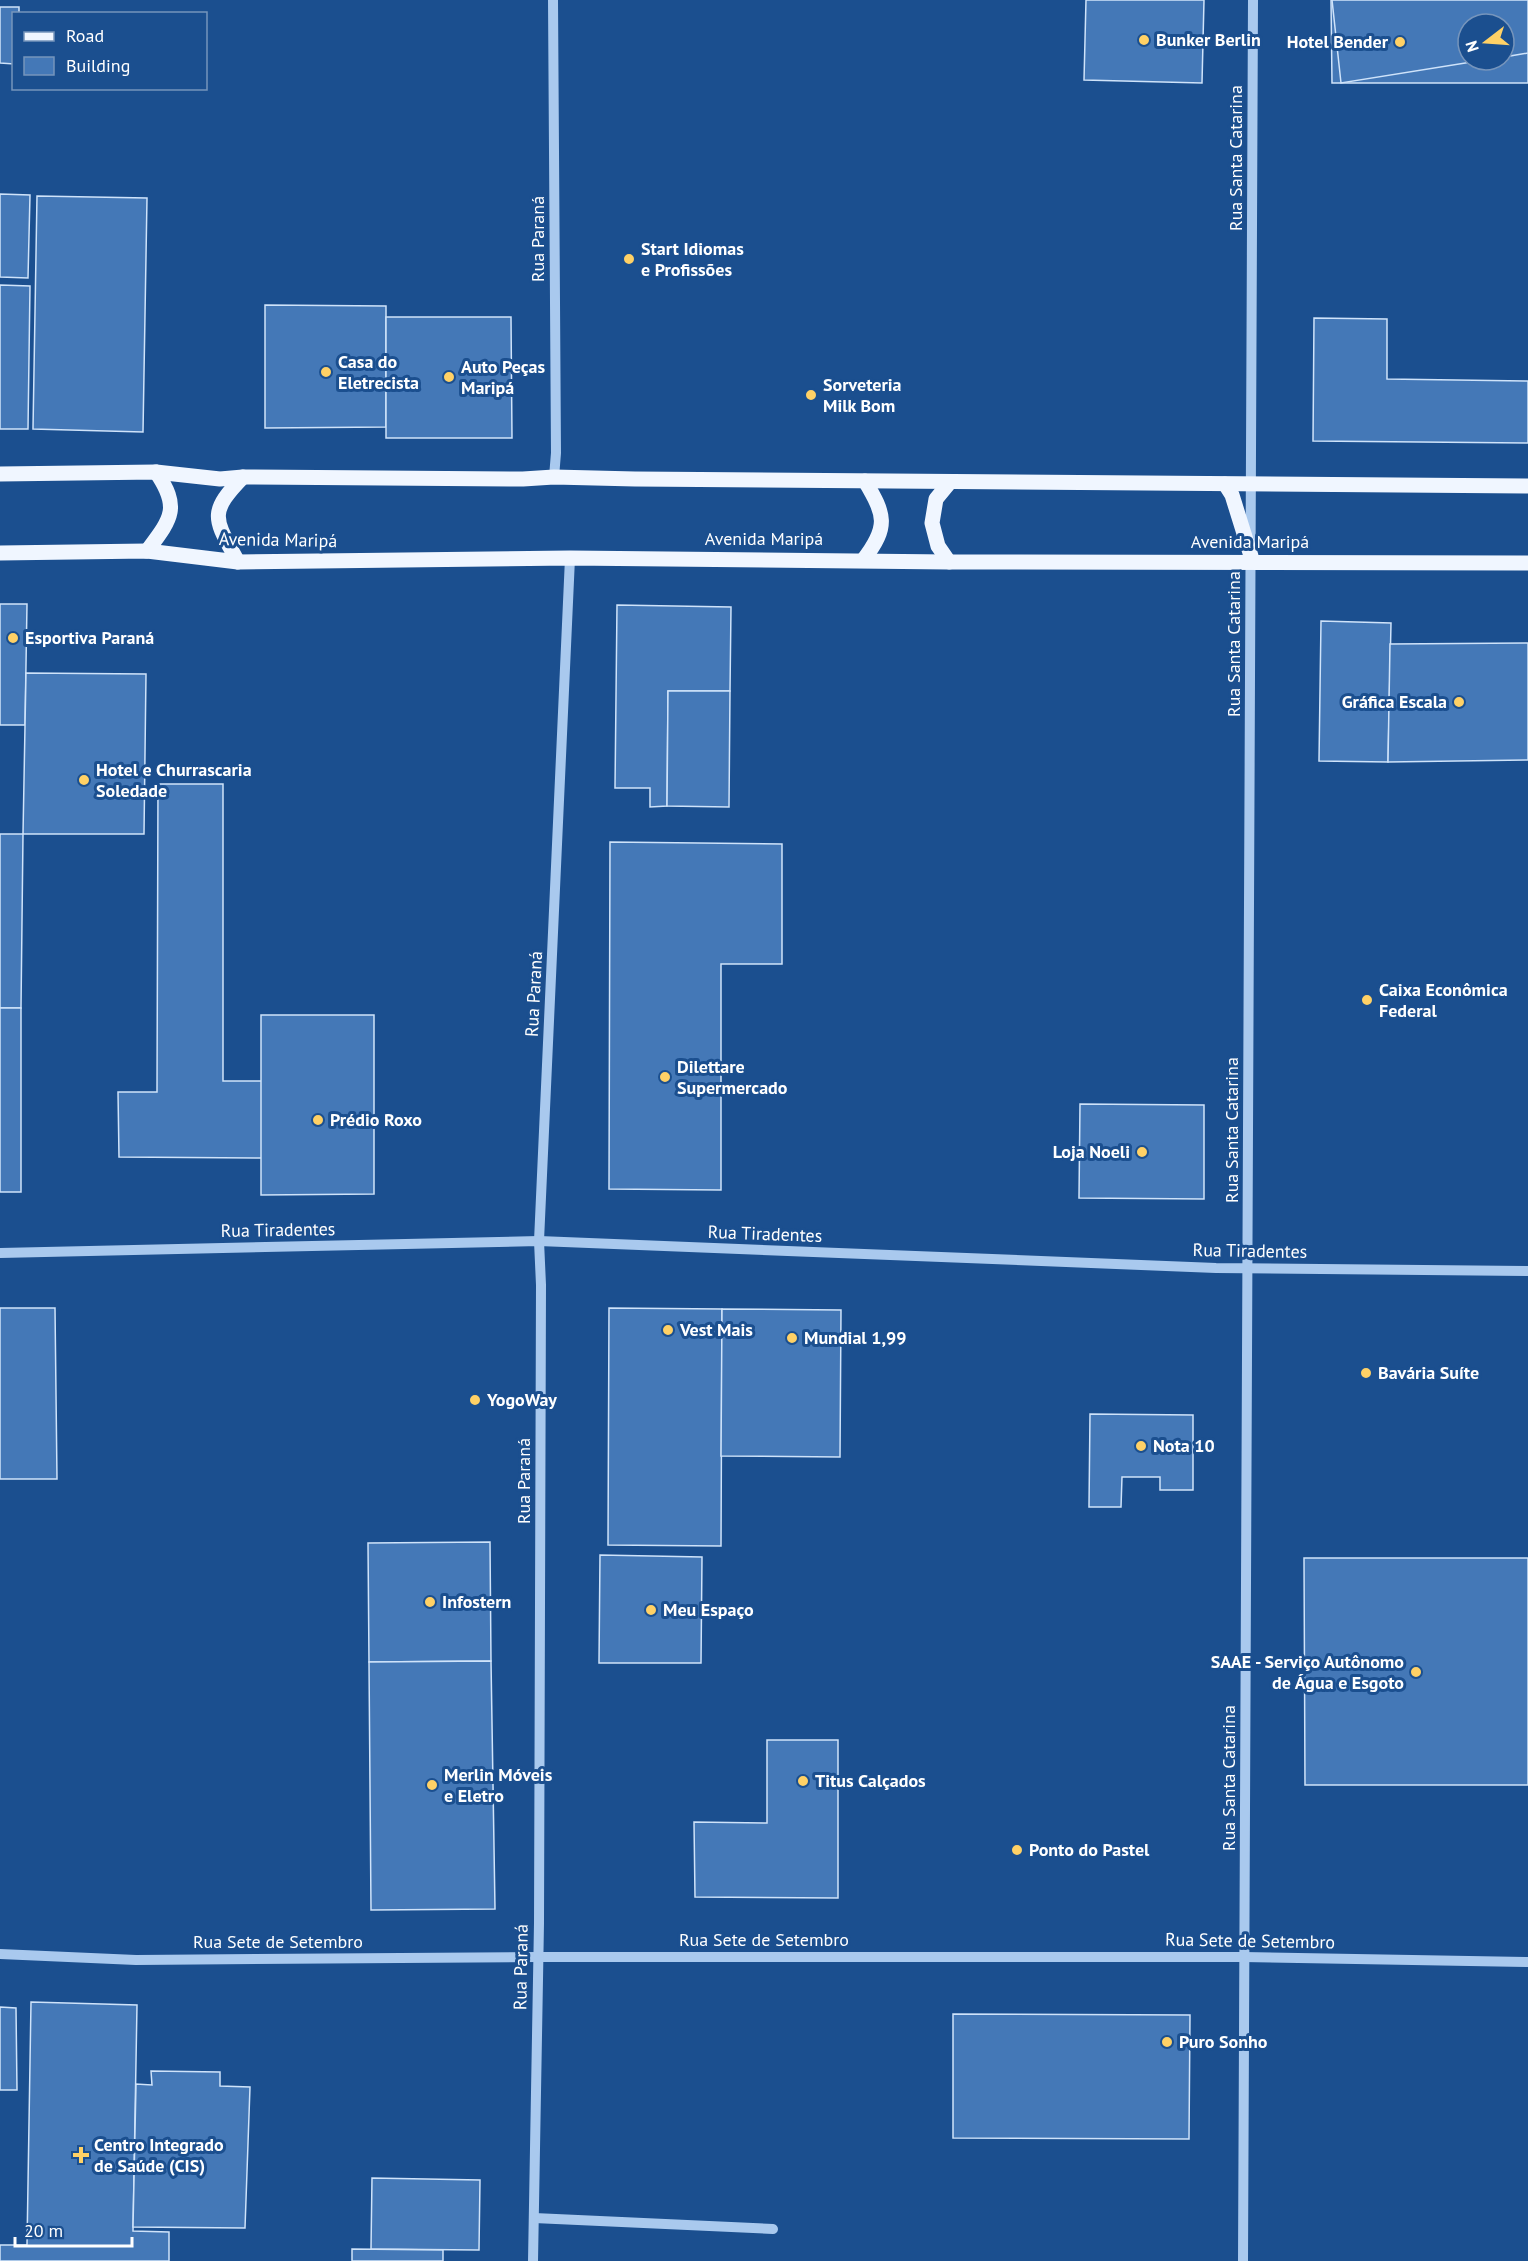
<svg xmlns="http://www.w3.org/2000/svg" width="1528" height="2261" viewBox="0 0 1528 2261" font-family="'PT Sans',sans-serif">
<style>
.building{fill:#4478b7;stroke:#cfe3fa;stroke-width:1.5;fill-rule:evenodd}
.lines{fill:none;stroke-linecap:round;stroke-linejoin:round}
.minor{stroke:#a9c9ee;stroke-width:10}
.major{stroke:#f0f6ff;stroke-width:15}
.poi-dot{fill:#ffd166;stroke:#1b4f8f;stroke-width:2}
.labels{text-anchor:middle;stroke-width:6;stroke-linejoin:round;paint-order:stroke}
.poi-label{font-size:18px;font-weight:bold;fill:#fff;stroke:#1b4f8f;text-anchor:start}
.street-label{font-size:18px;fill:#fff;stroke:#1b4f8f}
</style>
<rect width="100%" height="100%" fill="#1b4f8f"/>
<g class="building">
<path d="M1086,0H1204L1202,83L1084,80Z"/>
<path d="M1331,0H1528V83H1332ZM1468,24H1504V60H1468Z"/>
<path d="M1332,0H1528V53L1504,57V24H1468V60H1484L1341,83Z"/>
<path d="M0,7H19V14H14V64L0,63Z"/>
<path d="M0,194L30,195L28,278L0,277Z"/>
<path d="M37,196L147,198L143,432L33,429Z"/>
<path d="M0,285L30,286L28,429H0Z"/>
<path d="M265,305L386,306V427L265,428Z"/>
<path d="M386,317H511L512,438H386Z"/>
<path d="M1314,318L1387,319V379L1528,381V443L1313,441Z"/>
<path d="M0,604H27L25,725H0Z"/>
<path d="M617,605L731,607L730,691H668L667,806L650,807V788H615Z"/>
<path d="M1321,621L1391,623L1388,762L1319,761Z"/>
<path d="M1528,643V760L1388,762L1390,644Z"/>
<path d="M26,673L146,674L144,834H23Z"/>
<path d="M668,691H730L729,807L667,806Z"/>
<path d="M158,784H223V1081H262V1158L119,1157L118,1092H157Z"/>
<path d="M0,834H23L21,1008H0Z"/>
<path d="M610,842L782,844V964H721V1190L609,1189Z"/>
<rect x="0" y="1008" width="21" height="184"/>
<path d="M261,1015H374V1194L261,1195Z"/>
<path d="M1080,1104L1204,1105V1199L1079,1198Z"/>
<path d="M0,1308H55L57,1479H0Z"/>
<path d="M609,1308L722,1309L721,1546L608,1545Z"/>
<path d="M722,1309L841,1310L840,1457L721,1456Z"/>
<path d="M1090,1414L1193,1415V1490H1160V1477H1122L1121,1507H1089Z"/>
<path d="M490,1542L491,1661L369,1662L368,1543Z"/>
<path d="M600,1555L702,1557L701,1663H599Z"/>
<path d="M1304,1558H1528V1785H1305Z"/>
<path d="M491,1661L495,1909L371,1910L369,1662Z"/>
<path d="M767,1740H838V1898L695,1897L694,1822L767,1823Z"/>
<path d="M31,2002L137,2005L133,2231L169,2232V2261H0V2245H27Z"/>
<path d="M0,2007L16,2008L17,2090H0Z"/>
<path d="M953,2014L1190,2015L1189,2139L953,2138Z"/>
<path d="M151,2071L220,2072V2086L250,2087L245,2228L133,2227L136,2084L152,2085Z"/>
<path d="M372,2178L480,2180L479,2250L371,2249Z"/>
<path d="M352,2249L443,2250V2261H352Z"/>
</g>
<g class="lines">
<g class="minor">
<path d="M553,0L556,453L554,477"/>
<path d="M0,1253L539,1241L1216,1268L1528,1271"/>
<path d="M0,1954L136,1960L538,1957H1243L1528,1962"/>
<path d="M534,2218L773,2229"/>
<path d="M533,2261L539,1923L541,1285L539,1241L570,558"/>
<path d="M1243,2261L1253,0"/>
</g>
<g class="major">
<path d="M0,474L156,472L220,479L243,477L523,479L554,477L635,479L1528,486"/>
<path d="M1225,484L1232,495L1251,556"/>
<path d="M147,551C171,519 181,508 156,472"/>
<path d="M0,553L147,551L238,562L570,558L949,562L1528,563"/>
<path d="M864,559C889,526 885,515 865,481"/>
<path d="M238,562C215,519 207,514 243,477"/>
<path d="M949,562L938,546L932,523L936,499L950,482"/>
</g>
</g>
<g class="poi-dot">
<circle cx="1144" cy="40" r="6"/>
<circle cx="1400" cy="42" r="6"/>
<circle cx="629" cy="259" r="6"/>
<circle cx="326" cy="372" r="6"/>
<circle cx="449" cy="377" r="6"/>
<circle cx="811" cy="395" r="6"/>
<circle cx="13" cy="638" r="6"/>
<circle cx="1459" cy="702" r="6"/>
<circle cx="84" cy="780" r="6"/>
<circle cx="1367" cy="1000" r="6"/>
<circle cx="665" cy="1077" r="6"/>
<circle cx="318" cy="1120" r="6"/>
<circle cx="1142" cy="1152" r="6"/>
<circle cx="668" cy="1330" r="6"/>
<circle cx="792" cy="1338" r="6"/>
<circle cx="1366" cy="1373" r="6"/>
<circle cx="475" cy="1400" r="6"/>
<circle cx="1141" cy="1446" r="6"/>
<circle cx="430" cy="1602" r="6"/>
<circle cx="651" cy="1610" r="6"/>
<circle cx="1416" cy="1672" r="6"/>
<circle cx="803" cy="1781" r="6"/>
<circle cx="432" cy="1785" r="6"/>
<circle cx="1017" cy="1850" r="6"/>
<circle cx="1167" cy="2042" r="6"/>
<path d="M78 2146h6v6h6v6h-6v6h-6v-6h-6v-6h6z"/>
</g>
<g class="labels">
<g class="poi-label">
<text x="1156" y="46">Bunker Berlin</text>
<text x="1388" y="48" text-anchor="end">Hotel Bender</text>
<text x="641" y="255">Start Idiomas<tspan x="641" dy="21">e Profissões</tspan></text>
<text x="338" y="368">Casa do<tspan x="338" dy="21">Eletrecista</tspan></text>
<text x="461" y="373">Auto Peças<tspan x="461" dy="21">Maripá</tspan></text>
<text x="823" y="391">Sorveteria<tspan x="823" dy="21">Milk Bom</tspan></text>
<text x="25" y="644">Esportiva Paraná</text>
<text x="1447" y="708" text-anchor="end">Gráfica Escala</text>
<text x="96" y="776">Hotel e Churrascaria<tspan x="96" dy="21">Soledade</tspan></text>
<text x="1379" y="996">Caixa Econômica<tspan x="1379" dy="21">Federal</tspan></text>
<text x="677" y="1073">Dilettare<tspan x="677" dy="21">Supermercado</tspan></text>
<text x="330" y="1126">Prédio Roxo</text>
<text x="1130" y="1158" text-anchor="end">Loja Noeli</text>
<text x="680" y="1336">Vest Mais</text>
<text x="804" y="1344">Mundial 1,99</text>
<text x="1378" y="1379">Bavária Suíte</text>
<text x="487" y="1406">YogoWay</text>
<text x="1153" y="1452">Nota 10</text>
<text x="442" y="1608">Infostern</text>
<text x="663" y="1616">Meu Espaço</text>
<text x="1404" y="1668" text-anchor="end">SAAE - Serviço Autônomo<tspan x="1404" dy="21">de Água e Esgoto</tspan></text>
<text x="444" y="1781">Merlin Móveis<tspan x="444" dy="21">e Eletro</tspan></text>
<text x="815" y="1787">Titus Calçados</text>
<text x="1029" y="1856">Ponto do Pastel</text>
<text x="1179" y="2048">Puro Sonho</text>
<text x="94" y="2151">Centro Integrado<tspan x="94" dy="21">de Saúde (CIS)</tspan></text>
</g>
<g class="street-label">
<text transform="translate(1236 158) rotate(-90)" y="6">Rua Santa Catarina</text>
<text transform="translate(538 239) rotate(-90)" y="6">Rua Paraná</text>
<text x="764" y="545">Avenida Maripá</text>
<text transform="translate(278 540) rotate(1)" y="6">Avenida Maripá</text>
<text x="1250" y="548">Avenida Maripá</text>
<text transform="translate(1234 644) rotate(-90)" y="6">Rua Santa Catarina</text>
<text transform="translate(534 994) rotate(-87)" y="6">Rua Paraná</text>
<text transform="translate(1232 1130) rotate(-90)" y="6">Rua Santa Catarina</text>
<text transform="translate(278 1230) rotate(-1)" y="6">Rua Tiradentes</text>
<text transform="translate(765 1234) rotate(2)" y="6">Rua Tiradentes</text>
<text transform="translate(1250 1251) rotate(1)" y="6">Rua Tiradentes</text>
<text transform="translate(524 1481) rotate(-90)" y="6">Rua Paraná</text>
<text transform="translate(1229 1778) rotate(-90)" y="6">Rua Santa Catarina</text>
<text x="764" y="1946">Rua Sete de Setembro</text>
<text transform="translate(1250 1941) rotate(1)" y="6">Rua Sete de Setembro</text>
<text x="278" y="1948">Rua Sete de Setembro</text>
<text transform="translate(521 1967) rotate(-89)" y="6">Rua Paraná</text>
</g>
</g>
<rect x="12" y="12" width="195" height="78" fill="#1b4f8f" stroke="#7695bc" stroke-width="1.5"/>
<rect x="24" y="32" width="30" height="9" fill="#f0f6ff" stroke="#7695bc" stroke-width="1.5"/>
<text x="66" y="42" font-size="18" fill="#ffffff">Road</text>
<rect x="24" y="57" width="30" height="18" fill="#4478b7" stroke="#7695bc" stroke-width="1.5"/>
<text x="66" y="72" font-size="18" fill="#ffffff">Building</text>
<g transform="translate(1486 42) rotate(253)"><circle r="28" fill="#1b4f8f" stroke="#7695bc" stroke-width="1.5"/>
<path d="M0-4.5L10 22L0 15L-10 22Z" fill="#ffd166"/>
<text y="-9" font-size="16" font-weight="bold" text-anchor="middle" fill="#ffffff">N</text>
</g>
<path d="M15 2237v9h117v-9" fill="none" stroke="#ffffff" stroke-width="3"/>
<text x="24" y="2237" font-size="18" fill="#ffffff" stroke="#1b4f8f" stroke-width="4.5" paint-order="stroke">20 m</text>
</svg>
